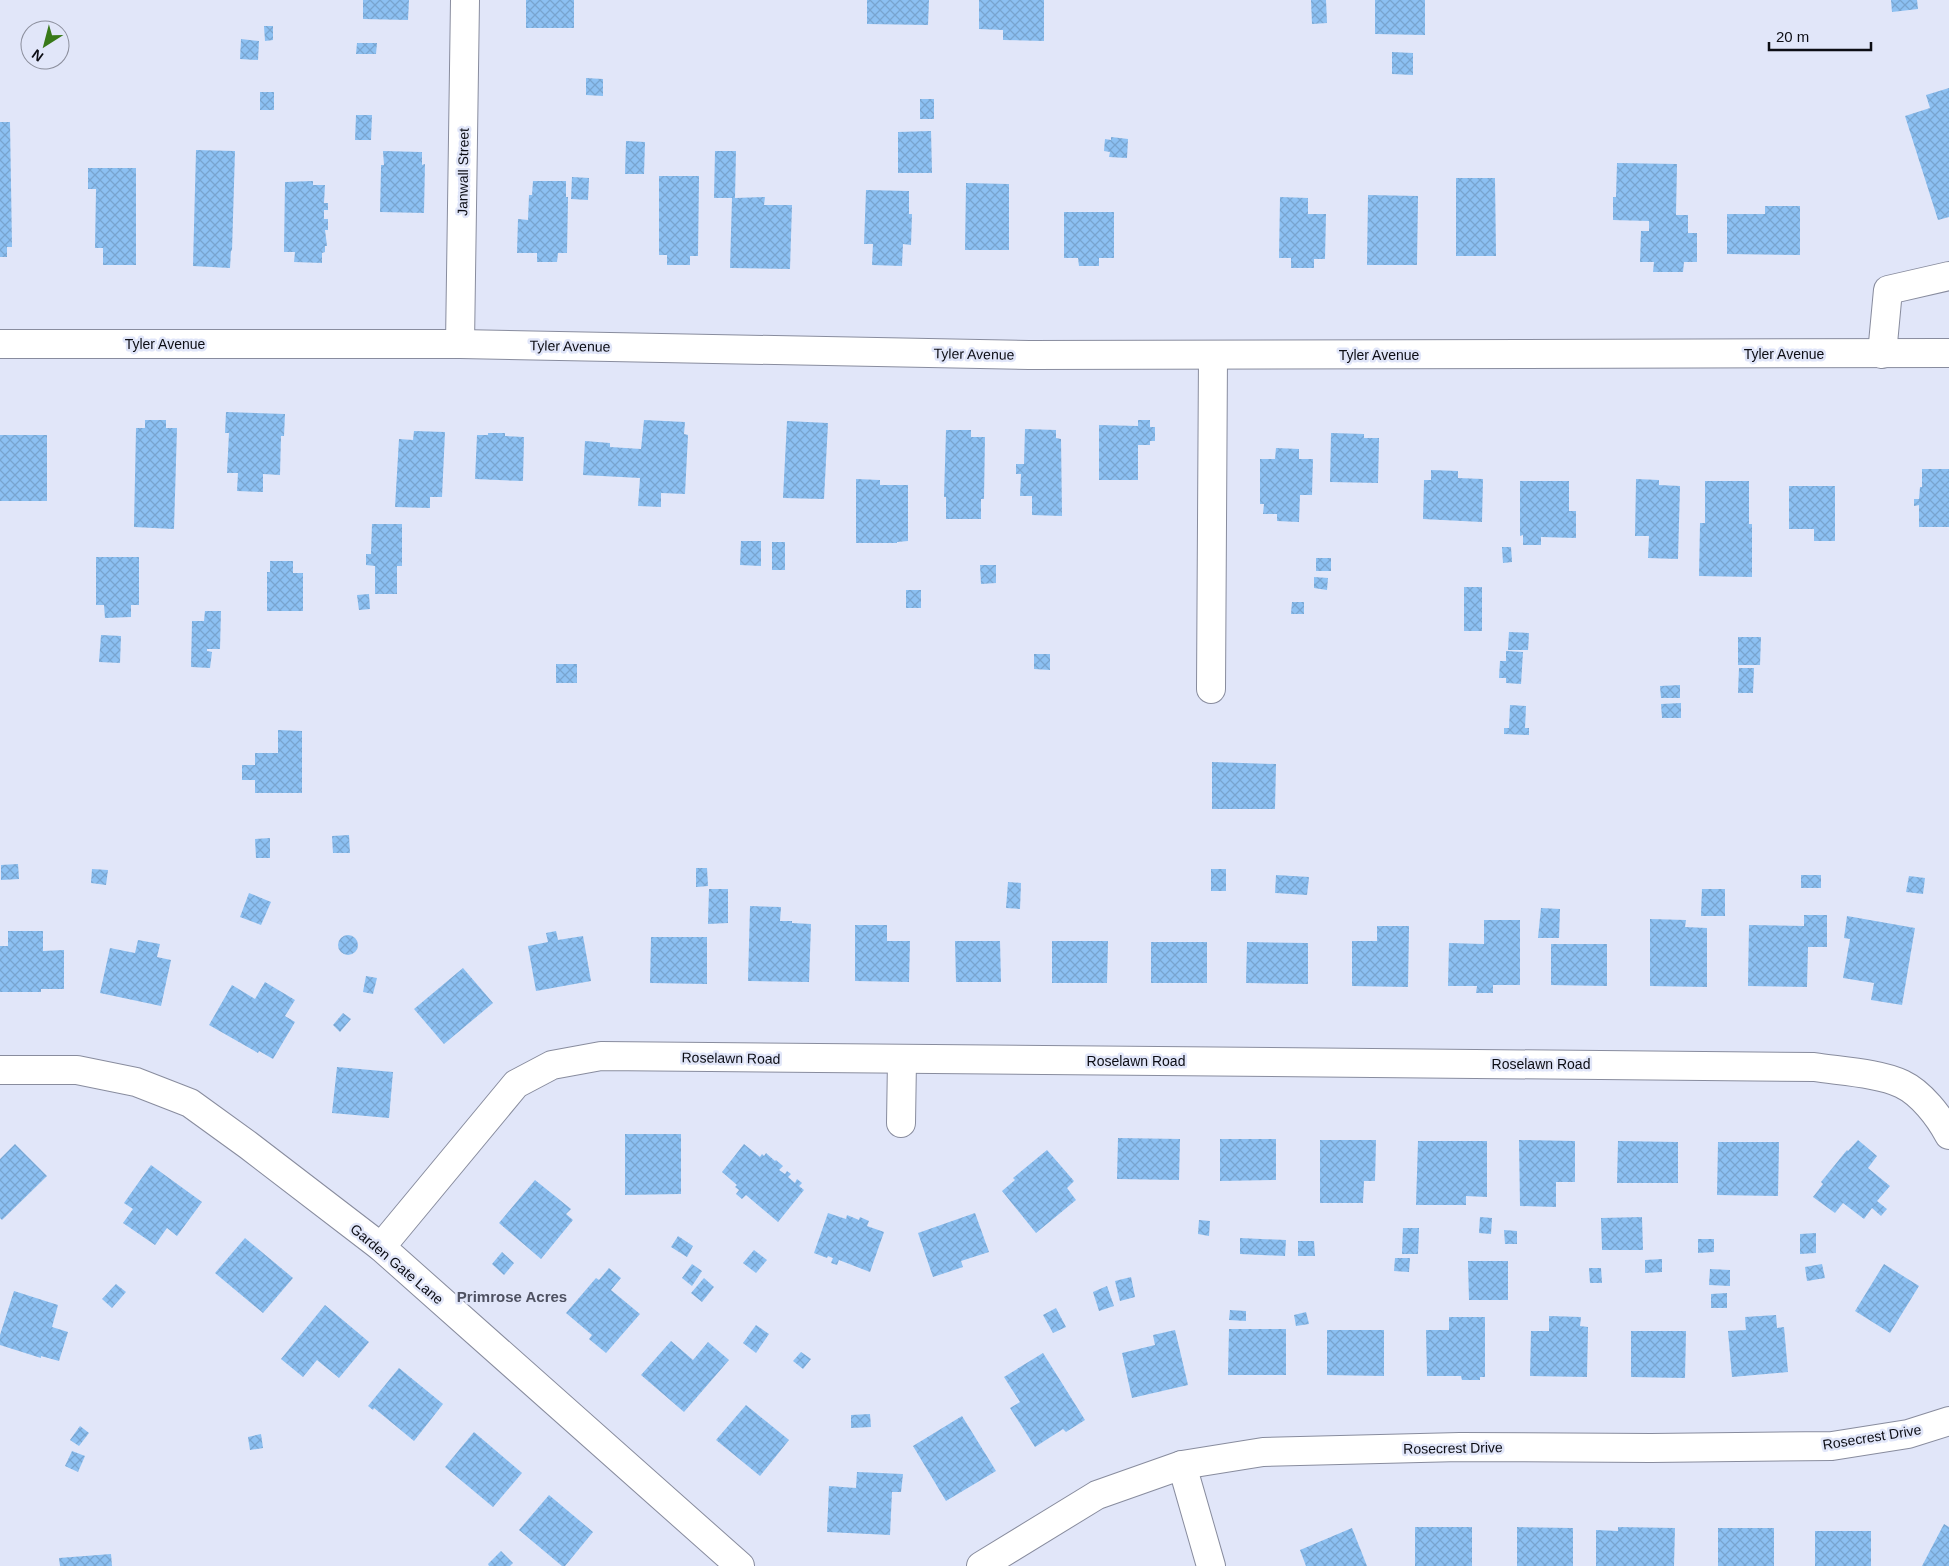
<svg xmlns="http://www.w3.org/2000/svg" width="1949" height="1566" viewBox="0 0 1949 1566" font-family="Arial,sans-serif">
<style>
.building{fill:url(#building-cross-hatch)}
.lines{fill:none;stroke-linecap:round;stroke-linejoin:round}
.minor-casing{stroke:#888c9e;stroke-width:30}
.minor{stroke:#fff;stroke-width:28}
.labels{text-anchor:middle;stroke-width:5;stroke-linejoin:round;paint-order:stroke}
.street-label{font-size:14px;fill:#0c0d14;stroke:#e1e6f9}
.neighbourhood-label{font-size:15px;font-weight:bold;fill:#4e5161;stroke:#e1e6f9}
</style>
<defs>
<pattern id="building-cross-hatch" width="8" height="8" patternUnits="userSpaceOnUse" patternTransform="scale(1.25)"><rect width="8" height="8" fill="#8cc0f2"/><path d="M0 0l8 8M0 8l8-8" fill="none" stroke="#78a4cf"/></pattern>
</defs>
<rect width="100%" height="100%" fill="#e1e6f9"/>
<g class="building">
<path d="M363,0H409L408,20L363,19Z"/>
<rect x="526" y="0" width="48" height="28"/>
<path d="M867,0H929L928,25L867,24Z"/>
<path d="M979,0H1044V41L1003,40V30L979,29Z"/>
<path d="M1311,0H1326L1327,23L1312,24Z"/>
<path d="M1375,0H1425V35L1375,34Z"/>
<path d="M1891,0H1917L1918,9L1892,12Z"/>
<path d="M264,26H273V40L265,41Z"/>
<path d="M241,39L259,41L258,60L240,59Z"/>
<path d="M357,43H377L376,54H356Z"/>
<path d="M1392,52L1413,53V75L1392,74Z"/>
<path d="M586,78L603,79V96L586,95Z"/>
<path d="M1949,88V217L1938,220L1905,116L1930,108L1926,95Z"/>
<rect x="260" y="92" width="14" height="18"/>
<rect x="920" y="99" width="14" height="20"/>
<path d="M356,115H372L371,140H355Z"/>
<path d="M0,122H10L12,247H7V257H0Z"/>
<path d="M931,131L932,173H898V132Z"/>
<path d="M1111,137L1128,139L1127,158L1109,157L1110,152L1104,151L1105,139L1111,140Z"/>
<path d="M626,141L645,142L644,174H625Z"/>
<path d="M196,150L235,151L232,251L231,250L230,268L193,266Z"/>
<path d="M383,151L422,152V165L425,164L424,213L380,212L381,169V165H384Z"/>
<path d="M715,151H736L735,198L765,197L764,205H792L790,269L730,268L732,198H714Z"/>
<path d="M1617,163L1677,164L1676,215H1688V233H1697V262H1684L1683,272H1653L1654,262H1640L1641,231H1649V221L1613,220V197H1616Z"/>
<path d="M88,168H136V265H103V248H95L96,189H88Z"/>
<path d="M659,176H699L698,256H690V265H667V255H659Z"/>
<path d="M572,177L589,178L588,200L571,199Z"/>
<path d="M1456,178H1495L1496,256H1456Z"/>
<path d="M313,181V185H325L324,203H328V210H324V219H328V230H325L327,246H325V252L322,253V263L294,262L295,252H284L285,182Z"/>
<path d="M533,181H566V197H568L567,253H558L557,262H537V253H517L518,219L528,220L529,195H532Z"/>
<path d="M966,183L1009,184V250H965Z"/>
<path d="M866,190L909,191V214H912L911,245L903,244L902,266L872,265L873,244H864Z"/>
<path d="M1368,195L1418,196L1417,265H1367Z"/>
<path d="M1280,197L1308,198V214H1326L1325,259H1314V268H1291V258H1279Z"/>
<path d="M1765,206H1800V255L1727,254V214H1765Z"/>
<path d="M1064,212H1114V258H1099V266H1079L1078,258H1064Z"/>
<path d="M226,412L285,414L284,436H281L280,475L263,474V492L237,491L238,473H227L229,433H225Z"/>
<path d="M145,420H166V428H177L174,529L134,527L136,428H145Z"/>
<path d="M644,420L685,422L684,434L688,435L685,494L661,493V507L638,506L640,478L583,475L585,441L610,443V447L641,449Z"/>
<path d="M1138,420H1150V427H1155V441H1150V445H1138V480H1099V425L1138,426Z"/>
<path d="M787,421L828,423L824,499L783,498Z"/>
<path d="M1025,429L1056,430V438L1061,439L1062,516L1032,515V496H1020L1021,474H1016V464H1024Z"/>
<path d="M946,430H971V437H985L984,499H981V519H946V497H944Z"/>
<path d="M414,431L445,432L442,497H430V508L395,507L399,439L413,440Z"/>
<path d="M488,433H505V436L524,437L523,481L475,479L477,435H488Z"/>
<path d="M1331,433L1364,434V438H1379L1378,483L1330,482Z"/>
<rect x="0" y="435" width="47" height="66"/>
<path d="M1276,448L1299,449V459H1313L1312,495H1300L1299,522L1277,521V514H1263L1264,504H1260V459H1275Z"/>
<path d="M1922,469H1949V527H1919V505L1914,506V499H1919L1920,487H1922Z"/>
<path d="M1431,470L1458,471V478L1483,479L1482,522L1423,519L1424,480H1431Z"/>
<path d="M856,479L880,480V485H908V541L897,542V543H856Z"/>
<path d="M1636,479L1659,480V485L1680,486L1678,559L1648,558L1649,536H1635Z"/>
<path d="M1520,481H1569V511H1576V538L1541,537V545H1523V535L1520,536Z"/>
<path d="M1705,481H1749V524H1752V577L1699,576L1700,523H1705Z"/>
<path d="M1789,486H1835V541H1814V529H1789Z"/>
<path d="M372,524H402V566H397V594H375V566L366,565V554H371Z"/>
<path d="M741,541H761V566L740,565Z"/>
<rect x="772" y="542" width="13" height="28"/>
<path d="M1502,547H1511L1512,562L1503,563Z"/>
<path d="M96,557H139V605H131V617L105,618L104,605H96Z"/>
<rect x="1316" y="558" width="15" height="13"/>
<path d="M270,561H293V573H303V611H267V572H270Z"/>
<path d="M980,565H996V583L981,584Z"/>
<path d="M1314,577L1328,578L1327,590L1314,588Z"/>
<rect x="1464" y="587" width="18" height="44"/>
<rect x="906" y="590" width="15" height="18"/>
<path d="M369,594L370,609L359,610L357,595Z"/>
<path d="M1292,602H1304V614H1291Z"/>
<path d="M205,611H221L220,649H207V651L212,652L210,668L191,667L192,621H204Z"/>
<path d="M1509,632L1529,633L1528,650H1508Z"/>
<path d="M101,635L121,636L120,663L99,662Z"/>
<path d="M1738,637H1761L1760,665H1738Z"/>
<path d="M1506,651L1523,652L1521,684L1506,683V678H1499L1500,661H1506Z"/>
<path d="M1034,654H1050V670L1034,669Z"/>
<rect x="556" y="664" width="21" height="19"/>
<path d="M1739,668H1754L1753,693H1738Z"/>
<path d="M1680,685V698H1661L1660,686Z"/>
<path d="M1681,703V718H1662L1661,704Z"/>
<path d="M1510,705L1526,706L1525,728H1529V735L1504,734V728H1509Z"/>
<path d="M278,730L302,731V793H255V780H242V765H255V753H278Z"/>
<path d="M1212,762L1276,764L1275,809H1212Z"/>
<path d="M349,835L350,853H333L332,836Z"/>
<path d="M270,838V858H256L255,839Z"/>
<path d="M18,864L19,879L1,880V865Z"/>
<path d="M696,868H707L708,886L696,887Z"/>
<path d="M92,869L108,870L106,885L91,883Z"/>
<rect x="1211" y="869" width="15" height="22"/>
<path d="M1276,875L1309,877L1307,895L1275,893Z"/>
<rect x="1801" y="875" width="20" height="13"/>
<path d="M1909,876L1925,878L1923,894L1906,892Z"/>
<path d="M1008,882L1021,883L1020,909L1006,908Z"/>
<path d="M709,889H728V923L708,924Z"/>
<path d="M1702,889H1725V916H1701Z"/>
<path d="M249,893L271,902L261,925L240,917Z"/>
<path d="M750,906L781,907L780,921H792V923L811,924L809,982L748,981Z"/>
<path d="M1541,908L1560,909L1559,938H1538Z"/>
<path d="M1804,915H1827V947H1808L1807,987L1748,986L1749,925L1804,926Z"/>
<path d="M1847,916L1915,928L1902,1005L1871,1000L1874,983L1843,978L1850,939L1844,938Z"/>
<path d="M1650,919L1686,920L1685,927L1707,928V987L1650,986Z"/>
<path d="M1484,920H1520V985H1493V993H1476L1477,986H1448L1449,943L1484,944Z"/>
<path d="M855,925H887V941H910L909,982L855,981Z"/>
<path d="M1377,926H1409L1408,987L1352,986V941H1377Z"/>
<path d="M8,931H43V951L64,950V989H41V992H0V946H8Z"/>
<path d="M556,931L558,940L583,936L591,981L536,991L528,946L548,942L546,933Z"/>
<circle cx="348" cy="945" r="10"/>
<path d="M651,937H707V984L650,983Z"/>
<path d="M138,940L160,944L157,957L171,960L161,1006L100,993L110,948L135,953Z"/>
<path d="M955,941H1000L1001,982H956Z"/>
<path d="M1052,941H1108L1107,983H1052Z"/>
<rect x="1151" y="942" width="56" height="41"/>
<path d="M1247,942L1308,943V984L1246,983Z"/>
<path d="M1551,944H1607V986L1551,985Z"/>
<path d="M463,968L493,1003L444,1044L414,1009Z"/>
<path d="M366,976L377,978L373,994L363,992Z"/>
<path d="M265,982L295,1000L285,1016L295,1022L273,1059L259,1051L258,1053L209,1025L232,985L255,999Z"/>
<path d="M343,1013L351,1019L340,1032L333,1025Z"/>
<path d="M337,1067L393,1072L389,1118L332,1113Z"/>
<path d="M625,1134H681V1194L625,1195Z"/>
<path d="M1118,1138L1180,1139L1179,1180L1117,1179Z"/>
<path d="M1220,1139H1276V1180L1220,1181Z"/>
<path d="M1320,1140H1376L1375,1181H1364L1363,1203H1320Z"/>
<path d="M1519,1140L1575,1141V1182H1556V1207L1520,1206Z"/>
<path d="M1858,1140L1877,1156L1868,1168L1890,1186L1877,1201L1887,1209L1881,1216L1872,1208L1864,1219L1843,1203L1835,1213L1813,1197L1823,1184L1821,1182L1847,1150L1848,1151Z"/>
<path d="M1418,1141H1487V1197L1466,1196V1205H1416Z"/>
<path d="M1618,1141L1678,1142V1183H1617Z"/>
<path d="M1718,1142H1779L1778,1196L1717,1195Z"/>
<path d="M15,1144L47,1176L2,1220L0,1218V1159Z"/>
<path d="M744,1144L760,1157L762,1154L764,1156L766,1153L775,1161L776,1160L783,1166L779,1170L785,1174L787,1171L791,1174L788,1177L795,1183L797,1179L802,1183L799,1186L804,1190L778,1222L746,1195L742,1199L736,1194L739,1190L735,1187L737,1185L722,1172Z"/>
<path d="M1047,1150L1074,1181L1067,1188L1076,1200L1036,1233L1002,1191L1015,1180L1013,1178Z"/>
<path d="M151,1165L202,1202L177,1236L167,1228L155,1245L123,1223L133,1209L124,1203Z"/>
<path d="M535,1180L571,1209L566,1214L573,1220L541,1259L499,1223Z"/>
<path d="M828,1213L846,1219L847,1215L859,1220L860,1217L869,1221L867,1226L884,1232L870,1272L839,1260L837,1265L831,1263L833,1258L828,1256L827,1258L814,1253Z"/>
<path d="M975,1213L989,1252L961,1261L963,1267L933,1277L918,1233Z"/>
<path d="M1480,1217L1492,1218L1491,1234L1479,1233Z"/>
<path d="M1642,1217L1643,1250H1602L1601,1218Z"/>
<path d="M1199,1220L1210,1221L1209,1236L1198,1234Z"/>
<path d="M1403,1228H1419L1418,1254H1402Z"/>
<path d="M1504,1230L1517,1231V1244H1505Z"/>
<path d="M1816,1233V1253L1800,1254V1234Z"/>
<path d="M678,1236L693,1246L687,1257L671,1247Z"/>
<path d="M245,1238L293,1278L263,1313L215,1273Z"/>
<path d="M1240,1238L1286,1240L1285,1256L1240,1254Z"/>
<path d="M1698,1239H1714V1252L1698,1253Z"/>
<path d="M1298,1241H1314L1315,1256H1298Z"/>
<path d="M754,1250L767,1260L756,1273L743,1263Z"/>
<path d="M502,1252L514,1263L504,1275L492,1264Z"/>
<path d="M1395,1258H1410L1409,1272L1394,1271Z"/>
<path d="M1662,1259V1272L1645,1273V1260Z"/>
<path d="M1468,1261H1508V1300H1469Z"/>
<path d="M692,1264L702,1271L692,1286L682,1278Z"/>
<path d="M1822,1264L1825,1278L1807,1281L1805,1267Z"/>
<path d="M1884,1264L1919,1286L1890,1333L1855,1311Z"/>
<path d="M609,1268L621,1278L611,1290L640,1314L606,1353L589,1339L592,1335L566,1313L596,1278L599,1280Z"/>
<path d="M1589,1268H1601L1602,1283H1590Z"/>
<path d="M1710,1269L1730,1270V1286L1709,1285Z"/>
<path d="M1131,1277L1135,1297L1120,1301L1115,1281Z"/>
<path d="M704,1278L714,1287L702,1302L691,1293Z"/>
<path d="M116,1284L126,1292L112,1308L102,1299Z"/>
<path d="M1107,1286L1114,1306L1099,1311L1093,1292Z"/>
<path d="M14,1291L58,1305L52,1327L68,1332L59,1361L41,1356V1358L0,1345V1335Z"/>
<path d="M1727,1293V1308H1711V1294Z"/>
<path d="M325,1305L369,1342L339,1378L317,1360L303,1377L281,1359Z"/>
<path d="M1056,1308L1066,1327L1053,1333L1043,1315Z"/>
<path d="M1230,1310L1246,1311V1321L1229,1320Z"/>
<path d="M1306,1312L1309,1324L1296,1326L1294,1315Z"/>
<path d="M1776,1315L1777,1328L1784,1327L1788,1372L1732,1377L1728,1331L1746,1330L1745,1317Z"/>
<path d="M1549,1316L1581,1317L1580,1326L1588,1327L1587,1377L1530,1376L1531,1331H1549Z"/>
<path d="M1449,1317H1485V1377H1480V1380H1462L1461,1376H1427L1426,1330H1449Z"/>
<path d="M756,1325L769,1334L756,1353L743,1343Z"/>
<path d="M1229,1329H1286V1375H1228Z"/>
<path d="M1175,1330L1188,1385L1132,1398L1122,1353L1155,1345L1153,1335Z"/>
<path d="M1327,1330H1384V1376L1327,1375Z"/>
<path d="M1631,1331H1686L1685,1378L1631,1377Z"/>
<path d="M671,1341L693,1360L708,1342L729,1360L684,1412L641,1375Z"/>
<path d="M801,1352L811,1359L803,1369L793,1361Z"/>
<path d="M1043,1353L1085,1420L1066,1432L1063,1429L1035,1447L1010,1408L1020,1402L1004,1377Z"/>
<path d="M399,1368L443,1404L414,1441L374,1408L373,1410L368,1406Z"/>
<path d="M746,1405L789,1440L760,1476L716,1440Z"/>
<path d="M870,1414L871,1427L851,1428V1415Z"/>
<path d="M962,1416L996,1471L946,1501L913,1446Z"/>
<path d="M80,1426L89,1433L79,1446L70,1440Z"/>
<path d="M474,1432L522,1473L493,1507L445,1467Z"/>
<path d="M261,1434L263,1448L250,1450L248,1437Z"/>
<path d="M72,1451L85,1456L78,1472L65,1466Z"/>
<path d="M857,1472L903,1474L901,1492H892L890,1535L827,1532L829,1486L856,1488Z"/>
<path d="M549,1495L593,1532L565,1566H562L519,1530Z"/>
<path d="M1944,1524L1949,1527V1566H1922Z"/>
<rect x="1415" y="1527" width="57" height="39"/>
<path d="M1517,1527L1573,1528V1566H1517Z"/>
<path d="M1618,1527L1675,1528L1674,1566H1596V1530L1618,1531Z"/>
<path d="M1352,1528L1367,1566H1306L1300,1550Z"/>
<rect x="1718" y="1528" width="56" height="38"/>
<rect x="1815" y="1531" width="56" height="35"/>
<path d="M501,1551L513,1563L510,1566H489L488,1564Z"/>
<path d="M111,1554L112,1566H60L59,1558Z"/>
</g>
<g class="lines">
<g class="minor-casing">
<g id="minor">
<path d="M0,344H460L1029,355L1949,353"/>
<path d="M460,344L465,0"/>
<path d="M1882,354L1888,290L1949,276"/>
<path d="M1211,689L1213,356"/>
<path d="M0,1070H77L136,1082L190,1103L248,1145L381,1247L740,1566"/>
<path d="M901,1123L902,1060"/>
<path d="M381,1247L516,1084L552,1065L601,1056L1814,1067C1839,1071 1880,1073 1902,1084C1921,1093 1939,1116 1949,1135"/>
<path d="M1182,1465L1211,1566"/>
<path d="M981,1566L1097,1495L1182,1465L1263,1452L1460,1447L1651,1448L1832,1446L1908,1434L1949,1421"/>
</g>
</g>
<use href="#minor" class="minor"/>
</g>
<g class="labels">
<g class="street-label">
<text transform="translate(463 172) rotate(-89)" y="5">Janwall Street</text>
<text x="165" y="349">Tyler Avenue</text>
<text transform="translate(570 346) rotate(1)" y="5">Tyler Avenue</text>
<text transform="translate(974 354) rotate(1)" y="5">Tyler Avenue</text>
<text x="1784" y="359">Tyler Avenue</text>
<text x="1379" y="360">Tyler Avenue</text>
<text transform="translate(731 1058) rotate(1)" y="5">Roselawn Road</text>
<text x="1136" y="1066">Roselawn Road</text>
<text x="1541" y="1069">Roselawn Road</text>
<text transform="translate(397 1264) rotate(40)" y="5">Garden Gate Lane</text>
<text transform="translate(1872 1437) rotate(-9)" y="5">Rosecrest Drive</text>
<text transform="translate(1453 1448) rotate(-1)" y="5">Rosecrest Drive</text>
</g>
<g class="neighbourhood-label">
<text x="512" y="1302">Primrose Acres</text>
</g>
</g>
<g transform="translate(45 45) rotate(216)"><circle r="24" fill="#e1e6f9" stroke="#8c8f9d"/>
<path d="M0-4L9 19L0 12L-9 19Z" fill="#387918"/>
<text y="-8" font-size="14" font-weight="bold" text-anchor="middle" fill="#0c0d14">N</text>
</g>
<path d="M1769 42v8h102v-8" fill="none" stroke="#0c0d14" stroke-width="2.5"/>
<text x="1776" y="42" font-size="15" fill="#0c0d14" stroke="#e1e6f9" stroke-width="4" paint-order="stroke">20 m</text>
</svg>
